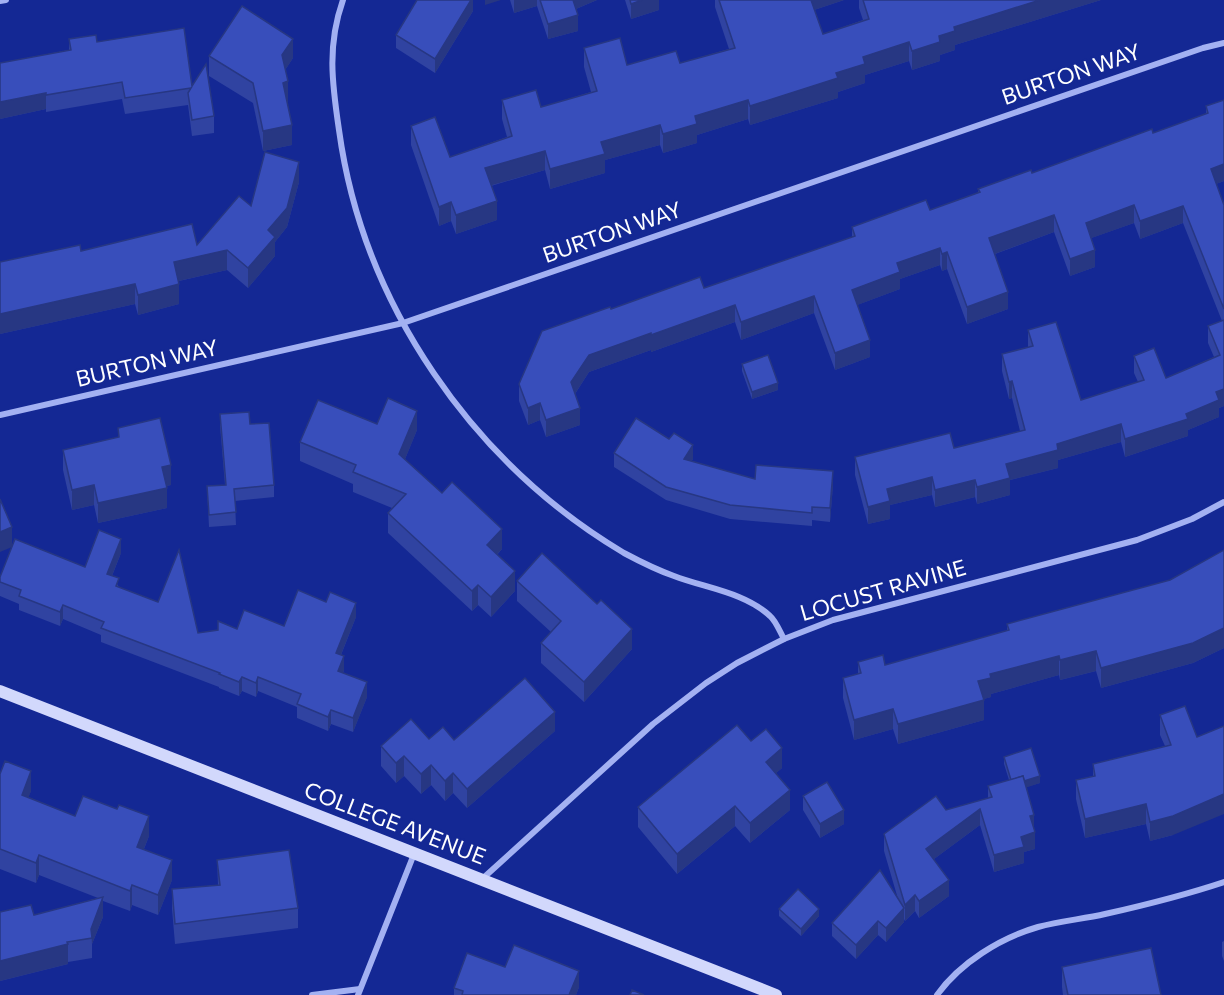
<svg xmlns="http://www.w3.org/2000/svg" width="1224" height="995" viewBox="0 0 1224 995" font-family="Commissioner,sans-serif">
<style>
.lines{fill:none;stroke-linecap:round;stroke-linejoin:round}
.street{stroke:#a3b1f2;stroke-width:6}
.secondary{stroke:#d2d8fc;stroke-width:12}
.wall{fill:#3043a1}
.shaded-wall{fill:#273783}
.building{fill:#384ebb;stroke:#273783;stroke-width:1.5}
.labels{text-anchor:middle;stroke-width:4.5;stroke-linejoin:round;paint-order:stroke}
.street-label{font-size:22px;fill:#fff;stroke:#142894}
</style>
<rect width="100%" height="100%" fill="#142894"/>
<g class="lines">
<g class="street">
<path d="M343,0C327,45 332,83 339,130C363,305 473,463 624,553C639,561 657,570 674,576C705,588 744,592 770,616C776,621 780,632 784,639"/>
<path d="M0,1L6,0"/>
<path d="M0,415L403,323L1203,48L1224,43"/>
<path d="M481,880L653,724L706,683L737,663L784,639L833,620L1137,540L1192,519L1224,502"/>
<path d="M312,995L360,989"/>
<path d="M358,995L414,854"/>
<path d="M937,995C960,963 1000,938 1038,927C1060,921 1083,919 1105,914C1145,905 1185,895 1224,882"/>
</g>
<path class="secondary" d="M0,691L776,995"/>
</g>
<g class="wall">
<path d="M473,0V11L435,73L396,48V35Z"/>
<path d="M510,0H597L576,9L578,31L548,39L537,6L514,13Z"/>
<path d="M625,0H659V10L631,19Z"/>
<path d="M715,0H844L814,10L823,34L863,20L859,8V0H1101L955,45V50L940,55V61L912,70L909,61L865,75V83L838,92V98L750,125L748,119L697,135V143L663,153L660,145L605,160V173L550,189L545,170L491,186L497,220L456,234L451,221L439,226L411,145V126L450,157L507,137L502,119V100L541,107L591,92L584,67V48L627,65L680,63L729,49L715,7Z"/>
<path d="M69,39L97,42L192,86L214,116V133L192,136L188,105L125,114L122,99L46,112V109L0,119V63L69,50Z"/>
<path d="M209,56L293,58L285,70L288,101L287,102L292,145L263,151L253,103L209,76Z"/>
<path d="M1224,100V181L1216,184L1224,205V406L1219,408V417L1188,430V436L1125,457L1121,442L1058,460V468L1010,480V495L977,504L975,497L935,507L932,495L890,505V519L868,524L855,475V457L954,448L1020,431L1012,398L1009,399L1002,371V354L1028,347V330L1081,400L1138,382L1134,373V356L1166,378L1214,357L1208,343V326L1222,321L1183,223L1140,239L1134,223L1091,238L1095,267L1070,276L1054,232L995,254L1008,309L967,324L947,269L942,271L940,265L900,279V289L857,305L870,357L835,370L814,313L741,340L735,322L651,352V350L589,372L575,394L580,425L546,437L540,420L528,425L519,401V384L611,309L704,288L796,257L852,237V227L930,210L978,193V189L1032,173L1153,133L1206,114V106Z"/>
<path d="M299,182L287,227L275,242V256L248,288L227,270L179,281V304L138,315L135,304L0,334V262L81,251L197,245L251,206Z"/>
<path d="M742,364L778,390L752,399L742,371Z"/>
<path d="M220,414L250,424L274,485V497L235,501L236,525L209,527L207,486L225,485L220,426Z"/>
<path d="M377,424L417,430L405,459L502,549L497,555L515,591L491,617L478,605L472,611L388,533V513L392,508L353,492V484L300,461V442Z"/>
<path d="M118,428L171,485L166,486L167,508L98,523L94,505L72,510L63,470V450L118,438Z"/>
<path d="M614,453L693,459L691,461L755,479L833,485L830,522L812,520V526L730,519L666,500L614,467Z"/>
<path d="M1224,550V648L1193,663L1101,688L1096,671L1060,680L1059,675L991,694V697L983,699L984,720L898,744L893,729L854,740L843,698V678L858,674V662L885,665L1007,631V624L1170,580Z"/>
<path d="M121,553L112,576L119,587L198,633L218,631V621L237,629L284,626L356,617L341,655L344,670L343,673L367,697L353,732L331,724L328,731L297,718V707L258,691L256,697L242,691L239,696L219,688V687L101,642V635L63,619L60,626L19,610V604L0,596V577L85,567Z"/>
<path d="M517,581L632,649L584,702L541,663V643L551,632L517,601Z"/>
<path d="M1185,706L1173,835L1150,841L1146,824L1085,838L1076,799V780L1093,776V764L1165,746L1160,735V715Z"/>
<path d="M555,731L467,808L453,793L445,801L431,785L421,794L404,776L396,783L381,766V746L429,739L454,740Z"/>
<path d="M751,741L782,768L776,773L790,810L750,843L735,826L677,874L638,827V807Z"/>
<path d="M1004,757L1040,783L1026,787L1034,829L1035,849L1024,852V863L994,872L980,825L934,859L949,896L919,918L915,911L905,921L904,919V922L886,942L878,935L856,959L832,936V923L898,899L884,851V834L946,810L988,798V786L1009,780L1004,764Z"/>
<path d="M0,774L31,791L28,797L75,816L149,836L144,849L172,880L158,915L132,905L130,911L103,901V917L92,944V958L68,962V964L0,981V912L34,915L98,898L39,875L36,883L0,869Z"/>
<path d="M803,796L844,824L820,838L803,810Z"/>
<path d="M217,860L298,908V928L175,944L172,909V889L218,885Z"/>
<path d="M779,909L819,916L801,936L779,916Z"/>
<path d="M1224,941V961L1222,956V942Z"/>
<path d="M505,967L579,987L576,995H454V988Z"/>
<path d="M1062,967L1161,995H1063L1062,987Z"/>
</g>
<g class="shaded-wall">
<path d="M471,0H473V11L435,73V59Z"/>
<path d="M485,0H501L485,5Z"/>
<path d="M514,0H537V6L514,13Z"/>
<path d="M571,0H597L571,11Z"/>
<path d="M642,0H659V10L631,19V4Z"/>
<path d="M808,0H844L808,12Z"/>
<path d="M1040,0H1101L955,45V50L940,55V61L912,70V51L954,27Z"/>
<path d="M578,15V31L548,39V24Z"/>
<path d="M293,39V58L282,75V55Z"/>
<path d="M909,42V61L865,75V83L838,92V98L750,125V106L836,73L863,57Z"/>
<path d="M288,81V101L283,103V83Z"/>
<path d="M46,93V109L0,119V102Z"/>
<path d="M748,100V119L697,135V143L663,153V134L695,116Z"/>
<path d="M292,125V145L263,151V131Z"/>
<path d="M660,125V145L605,160V173L550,189V169L601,142Z"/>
<path d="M545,151V170L485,187V168Z"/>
<path d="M299,162V182L287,227L275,242V256L248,288V268L268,230Z"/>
<path d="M1224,164V181L1211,186V169Z"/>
<path d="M497,201V220L456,234V215Z"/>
<path d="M451,202V221L439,226V207Z"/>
<path d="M1134,205V223L1086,240V223Z"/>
<path d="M1183,206V223L1140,239V221Z"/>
<path d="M1054,215V232L989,256V238Z"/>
<path d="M940,248V265L900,279V289L852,307V290L897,263Z"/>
<path d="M227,250V270L174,282V262Z"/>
<path d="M1095,250V267L1070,276V259Z"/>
<path d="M947,252V269L942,271V254Z"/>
<path d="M135,284V304L0,334V314Z"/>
<path d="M179,284V304L138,315V295Z"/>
<path d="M1008,292V309L967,324V307Z"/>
<path d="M814,296V313L741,340V322Z"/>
<path d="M735,305V322L651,352V335Z"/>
<path d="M651,333V350L589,372L571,400V382L589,355Z"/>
<path d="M870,340V357L835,370V353Z"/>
<path d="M1012,381V398L1009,399V382Z"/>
<path d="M778,383V390L752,399V392Z"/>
<path d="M1224,389V406L1219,408V417L1188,430V436L1125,457V439L1216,392Z"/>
<path d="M540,403V420L528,425V408Z"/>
<path d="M580,408V425L546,437V420Z"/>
<path d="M417,411V430L399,474V454Z"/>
<path d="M1121,424V442L1058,460V468L1010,480V495L977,504V487L1006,464L1057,444Z"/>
<path d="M693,445V459L684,472V459Z"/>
<path d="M171,465V485L162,487V467Z"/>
<path d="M833,471V485L830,522V508Z"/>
<path d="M932,477V495L890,505V519L868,524V507L887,489Z"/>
<path d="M975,480V497L935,507V490Z"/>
<path d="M94,485V505L72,510V490Z"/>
<path d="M167,488V508L98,523V503Z"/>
<path d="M12,527V547L0,552V532Z"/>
<path d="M502,529V549L487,565V545Z"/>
<path d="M121,539V553L107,588V574Z"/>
<path d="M515,571V591L491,617V597Z"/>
<path d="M478,585V605L472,611V591Z"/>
<path d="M356,603V617L336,667V653Z"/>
<path d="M63,605V619L60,626V612Z"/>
<path d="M1224,628V648L1193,663L1101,688V668Z"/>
<path d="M632,629V649L584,702V682Z"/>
<path d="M1096,651V671L1060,680V660Z"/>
<path d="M344,656V670L338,685V671Z"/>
<path d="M1059,656V675L991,694V697L978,701V681L990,674Z"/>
<path d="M242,677V691L239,696V682Z"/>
<path d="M258,677V691L256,697V683Z"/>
<path d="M367,682V697L353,732V718Z"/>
<path d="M984,700V720L898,744V724Z"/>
<path d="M893,709V729L854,740V720Z"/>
<path d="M331,710V724L328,731V717Z"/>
<path d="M555,712V731L467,808V789Z"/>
<path d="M782,748V768L766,782V762Z"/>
<path d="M404,756V776L396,783V763Z"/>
<path d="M431,765V785L421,794V774Z"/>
<path d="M31,771V791L22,815V795Z"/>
<path d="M453,773V793L445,801V781Z"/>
<path d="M1040,776V783L1013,792V785Z"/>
<path d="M790,790V810L750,843V823Z"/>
<path d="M1224,794V814L1173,835L1150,841V822Z"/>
<path d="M1146,804V824L1085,838V819Z"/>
<path d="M735,806V826L677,874V854Z"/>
<path d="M980,809V825L926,865V849Z"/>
<path d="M844,810V824L820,838V824Z"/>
<path d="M1034,815V831L1030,816Z"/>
<path d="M149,816V836L137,866V847Z"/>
<path d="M1035,832V849L1024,852V863L994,872V855L1021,837Z"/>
<path d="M39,855V875L36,883V863Z"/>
<path d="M172,860V880L158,915V895Z"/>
<path d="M949,880V896L919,918V901Z"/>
<path d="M132,885V905L130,911V891Z"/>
<path d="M915,895V911L905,921V905Z"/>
<path d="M103,897V917L92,944L91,929Z"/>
<path d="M904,908V922L886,942V928Z"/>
<path d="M819,909V916L801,936V929Z"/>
<path d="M878,921V935L856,959V945Z"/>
<path d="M68,944V964L0,981V961Z"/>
<path d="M579,971V987L576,995H569Z"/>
</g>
<g class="building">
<path d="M417,0H471L435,59L396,35Z"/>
<path d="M540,0H573L578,15L548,24Z"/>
<path d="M630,0H642L631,4Z"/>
<path d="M719,0H811L823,34L869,19L863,0H1040L954,27L955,31L939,36L940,42L912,51L909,42L863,57L865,64L836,73L838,78L750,106L748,100L695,116L697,124L663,134L660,125L601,142L605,154L550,169L545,151L485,168L497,201L456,215L451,202L439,207L411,126L435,117L450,157L512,136L502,100L536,90L541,107L597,91L584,48L620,38L627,65L676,51L680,63L735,48Z"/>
<path d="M242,6L293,39L282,55L288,81L283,83L292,125L263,131L253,83L209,56Z"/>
<path d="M184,28L192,86L206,64L214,116L192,120L188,93L191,88L125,98L122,82L46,95V93L0,102V63L71,50L69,39L96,35L97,42Z"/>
<path d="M1224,100V164L1211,169L1224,205V309L1183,206L1140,221L1134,205L1086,223L1095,250L1070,259L1054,215L989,238L1008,292L967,307L947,252L942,254L940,248L897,263L900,272L852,290L870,340L835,353L814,296L741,322L735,305L651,335V333L589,355L571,382L580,408L546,420L540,403L528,408L519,384L542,331L610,307L611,309L700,277L704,288L855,236L852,227L926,200L930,210L980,192L978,189L1031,170L1032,173L1152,129L1153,133L1208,113L1206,106Z"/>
<path d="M265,152L299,162L287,208L268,230L275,237L248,268L227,250L174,262L179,284L138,295L135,284L0,314V262L80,245L81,251L192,224L197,245L239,196L251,206Z"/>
<path d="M1224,320V389L1216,392L1219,400L1186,414L1188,419L1125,439L1121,424L1057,444L1058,450L1006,464L1010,478L977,487L975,480L935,490L932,477L887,489L890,501L868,507L855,457L950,433L954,448L1025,430L1012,381L1009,382L1002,354L1033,346L1028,330L1056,322L1081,400L1144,380L1134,356L1154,348L1166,378L1220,355L1208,326Z"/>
<path d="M768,355L778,383L752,392L742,364Z"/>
<path d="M388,398L417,411L399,454L442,493L452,482L502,529L487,545L515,571L491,597L478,585L472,591L388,513L406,494L353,472L356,465L300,442L318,400L377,424Z"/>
<path d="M249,412L250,424L269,423L274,485L234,489L236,512L209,515L207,486L226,485L220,414Z"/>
<path d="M160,418L171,465L162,467L167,488L98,503L94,485L72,490L63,450L119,437L118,428Z"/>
<path d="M636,418L669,439L674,433L693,445L684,459L755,479L756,465L833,471L830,508L812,507V513L730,505L666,487L614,453Z"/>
<path d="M0,499L12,527L0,532Z"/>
<path d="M99,530L121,539L107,574L119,578L116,586L158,602L179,550L198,633L218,630V621L237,629L244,610L284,626L298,590L326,602L330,592L356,603L336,653L344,656L338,671L367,682L353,718L331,710L328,717L297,704L301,694L258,677L256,683L242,677L239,682L219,674L220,673L101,628L104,622L63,605L60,612L19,596L21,590L0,582V577L15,539L85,567Z"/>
<path d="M1224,550V628L1193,643L1101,668L1096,651L1060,660L1059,656L990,674L991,678L978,681L984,700L898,724L893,709L854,720L843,678L861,673L858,662L883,655L885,665L1009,630L1007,624L1170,580Z"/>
<path d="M542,553L597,604L601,600L632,629L584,682L541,643L561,621L517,581Z"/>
<path d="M525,678L555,712L467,789L453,773L445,781L431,765L421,774L404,756L396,763L381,746L411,719L429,739L443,727L454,740Z"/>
<path d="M1185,706L1197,737L1224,726V794L1173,816L1150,822L1146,804L1085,819L1076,780L1095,776L1093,764L1171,745L1160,715Z"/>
<path d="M737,725L751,741L766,729L782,748L766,762L790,790L750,823L735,806L677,854L638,807Z"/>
<path d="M1031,748L1040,776L1024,781L1023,776L1011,780L1004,757Z"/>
<path d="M5,761L31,771L22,795L75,816L83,796L117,809L119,805L149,816L137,847L172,860L158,895L132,885L130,891L39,855L36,863L0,849V774Z"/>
<path d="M1023,776L1034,815L1030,816L1035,832L1021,837L1024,847L994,855L980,809L926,849L949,880L919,901L915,895L905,905L884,834L936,796L946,810L992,797L988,786Z"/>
<path d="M827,782L844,810L820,824L803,796Z"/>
<path d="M289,850L298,908L175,924L172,889L220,885L217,860Z"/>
<path d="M880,870L904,908L886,928L878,921L856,945L832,923Z"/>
<path d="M798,889L819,909L801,929L779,909Z"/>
<path d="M103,897L91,929L92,938L67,942L68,944L0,961V912L31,905L34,915Z"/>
<path d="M514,945L579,971L569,995H462L463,991L454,988L467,953L505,967Z"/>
<path d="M1151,948L1161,995H1068L1062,967Z"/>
<path d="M632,990L644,995H630Z"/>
</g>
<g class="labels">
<g class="street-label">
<text transform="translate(1071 74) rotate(-19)" y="8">BURTON WAY</text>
<text transform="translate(612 232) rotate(-19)" y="8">BURTON WAY</text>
<text transform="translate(147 363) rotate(-13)" y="8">BURTON WAY</text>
<text transform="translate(883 590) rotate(-16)" y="8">LOCUST RAVINE</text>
<text transform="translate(395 823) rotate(21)" y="8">COLLEGE AVENUE</text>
</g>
</g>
</svg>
